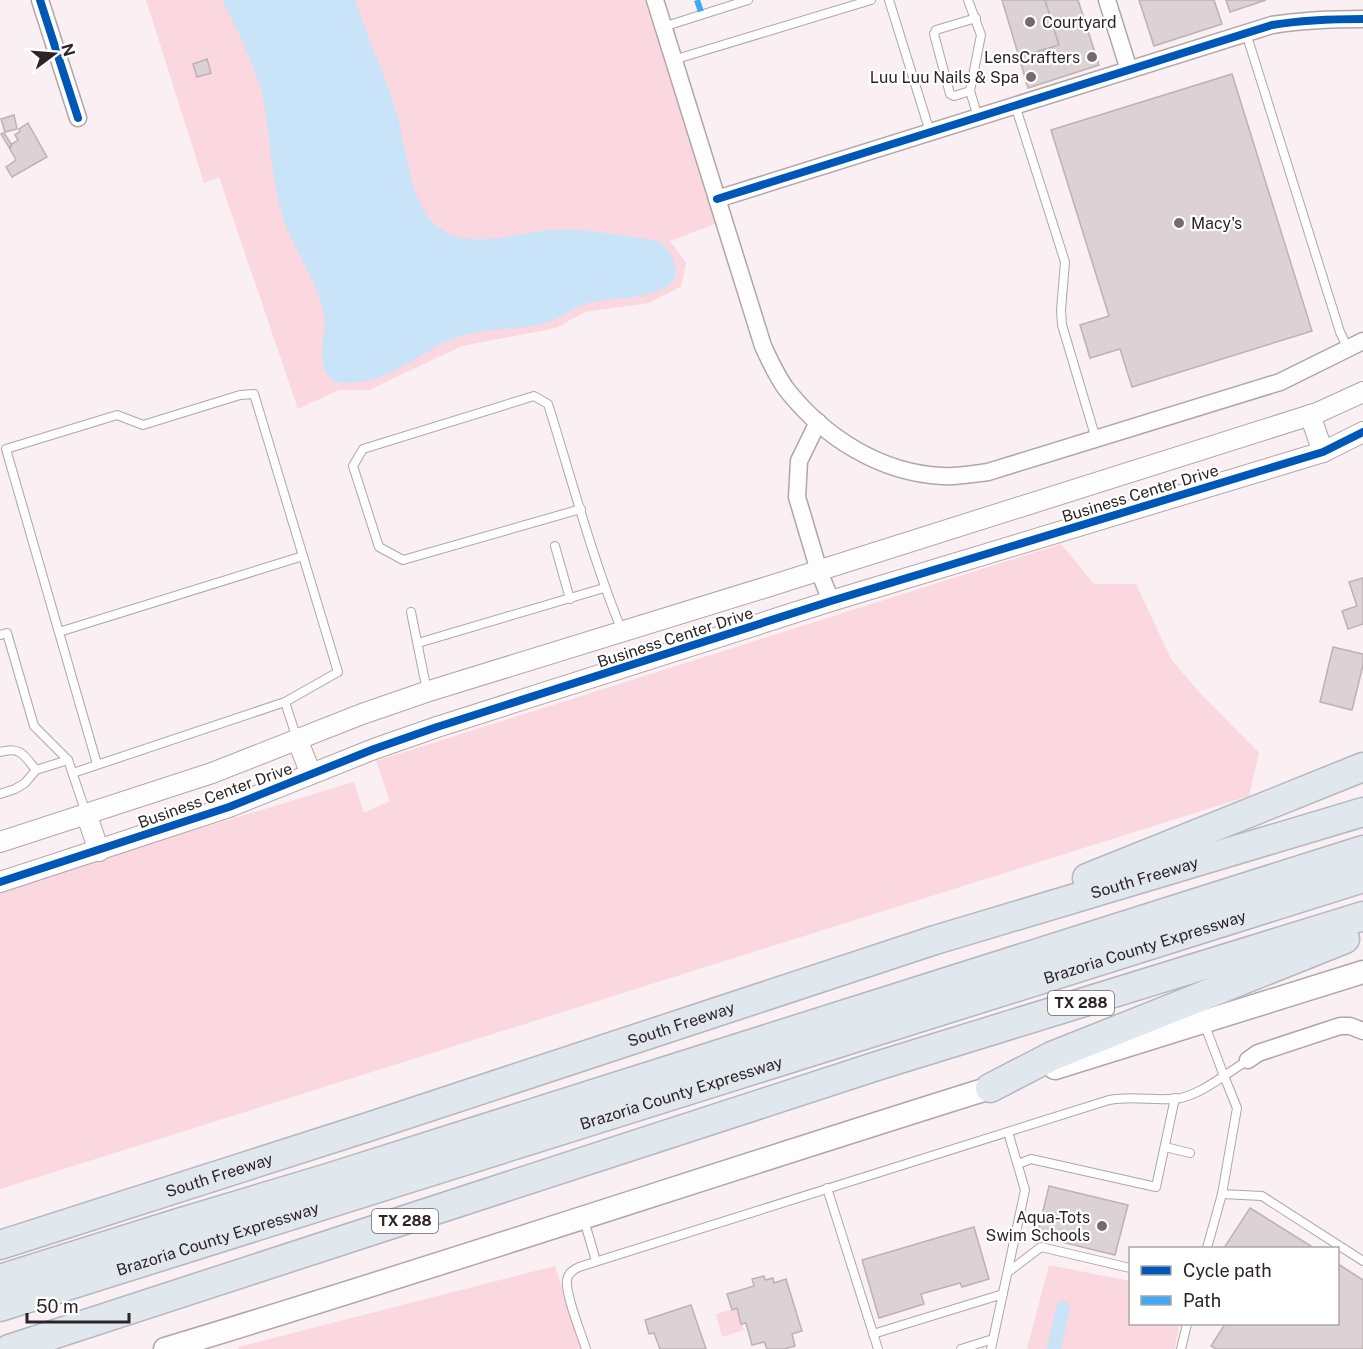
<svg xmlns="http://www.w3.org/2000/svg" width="1363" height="1349" viewBox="0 0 1363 1349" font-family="'Public Sans',sans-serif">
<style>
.green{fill:#fbd7df}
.water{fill:#c9e4f9}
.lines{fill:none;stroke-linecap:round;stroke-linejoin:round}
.canal{stroke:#c9e4f9;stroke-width:14}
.building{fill:#dcd1d4;stroke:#bcb2b4;stroke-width:1.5}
.service-casing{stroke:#b0a6a9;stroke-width:10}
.minor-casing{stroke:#b0a6a9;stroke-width:19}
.tertiary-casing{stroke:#b0a6a9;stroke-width:22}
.secondary-casing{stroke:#b0a6a9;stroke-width:25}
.motorway-casing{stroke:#b4b7bf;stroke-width:31}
.service{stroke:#fefdfd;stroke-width:8}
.minor{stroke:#fefdfd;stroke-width:16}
.tertiary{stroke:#fefdfd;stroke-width:20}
.secondary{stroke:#fefdfd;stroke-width:22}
.motorway{stroke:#e0e7ed;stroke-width:28}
.quiet{stroke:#3fa9f5;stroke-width:6;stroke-dasharray:12 6;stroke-linecap:butt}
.cycleway-casing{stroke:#fff;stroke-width:11}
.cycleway{stroke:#0057b8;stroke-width:8}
.poi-dot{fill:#756b6d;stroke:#fff;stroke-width:2}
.labels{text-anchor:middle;stroke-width:4.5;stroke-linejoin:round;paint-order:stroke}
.shield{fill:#fff;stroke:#6d6667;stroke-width:1.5}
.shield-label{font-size:15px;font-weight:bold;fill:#2e2426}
.poi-label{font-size:16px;fill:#2e2426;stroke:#fff;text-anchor:end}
.street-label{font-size:16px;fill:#2e2426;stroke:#fff}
</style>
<rect width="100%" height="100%" fill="#faeff2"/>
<g class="green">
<path d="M146,0H645L717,223L670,241L686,263L681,287L649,303L585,312L556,328L462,346L369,390H339L298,409L219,177L204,183Z"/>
<path d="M1061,544L1094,584H1136L1171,659L1198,691L1259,753L1249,796L0,1189V889L354,782L364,813L390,801L376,761Z"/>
<path d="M1049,1265L1130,1281V1324H1179L1175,1349H1027Z"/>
<path d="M555,1266L581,1349H239L238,1347Z"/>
<path d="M737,1308L744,1330L722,1337L716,1314Z"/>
</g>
<path class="water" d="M222,0H355C367,36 384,72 395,108C405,140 410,201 433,223C465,253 513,233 550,230C576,228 602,233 627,236C637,238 649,238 659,242C665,245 672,255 674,262C677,270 676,279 669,285C651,300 611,297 588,303C572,308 558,320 542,324C523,329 503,328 484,331C470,334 455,337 441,344C411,360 384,383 348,383C341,383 335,383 330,378C315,362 327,334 324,315C319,284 292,247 282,215C270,176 271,134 262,94C254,62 237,30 222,0Z"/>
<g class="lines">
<path class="canal" d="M1054,1349L1063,1308"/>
</g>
<g class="building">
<path d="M1002,0H1045L1059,45L1019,57Z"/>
<path d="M1045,0H1078L1099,65L1028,88L1019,57L1059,45Z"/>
<path d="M1139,0H1214L1222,24L1154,46Z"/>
<path d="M1226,0H1266L1230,12Z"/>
<path d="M207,59L211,73L197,77L193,64Z"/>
<path d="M1232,74L1312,331L1132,387L1120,349L1090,358L1080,325L1109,316L1051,130Z"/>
<path d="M14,115L17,129L5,132L1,119Z"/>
<path d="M28,123L47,157L12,177L6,167L16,160L10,149L12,144L18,140L15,135L20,131L19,129Z"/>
<path d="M4,133L11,144L10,149L1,134Z"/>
<path d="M1363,578V624L1348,629L1342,611L1357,606L1349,582Z"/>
<path d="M1333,647L1363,654V665L1352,710L1320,702Z"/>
<path d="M1049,1186L1128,1205L1115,1255L1037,1236Z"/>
<path d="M1250,1208L1314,1248H1224Z"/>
<path d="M974,1227L989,1279L962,1287L960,1283L921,1294L924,1304L879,1318L862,1260Z"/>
<path d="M1338,1264L1363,1280V1349H1216L1211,1346L1225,1324H1338Z"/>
<path d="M764,1276L765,1280L773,1278L774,1283L786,1279L802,1331L792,1334L795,1346L784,1349H767L764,1342L752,1345L746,1323L741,1324L737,1308L732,1310L727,1294L754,1286L752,1279Z"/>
<path d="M691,1305L706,1349H660L654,1333L649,1334L645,1320Z"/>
</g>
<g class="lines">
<g class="service-casing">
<g id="service">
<path d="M889,0L930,132"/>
<path d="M968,0L981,35L970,91L978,117"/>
<path d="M663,27L748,0"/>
<path d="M1246,33L1340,332L1348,349"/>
<path d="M673,60L871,0"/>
<path d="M970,91L954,96L950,94L934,34L936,30L976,18"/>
<path d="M1015,105L1065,262L1061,310L1062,325L1096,439"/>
<path d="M581,509L403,560L379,547L353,466L363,449L534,396L548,404C572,480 592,558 622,631"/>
<path d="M555,546L570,599"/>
<path d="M411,612L427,691"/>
<path d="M59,632L303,556"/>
<path d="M0,635L7,633L34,726L68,760L86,813"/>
<path d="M418,643L604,588"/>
<path d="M285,702L297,739"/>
<path d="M0,752C20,746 24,755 36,770"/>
<path d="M73,773L285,702L338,672L254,394L240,395L143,425L117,415L6,449L97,764"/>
<path d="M0,794L15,789L25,783L36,770L68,760"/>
<path d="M1165,1147L1190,1153"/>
<path d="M1018,1164L1031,1159L1156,1187L1175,1098"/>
<path d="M827,1188L878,1349"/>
<path d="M1222,1194L1262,1196L1363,1261"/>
<path d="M584,1220L596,1261"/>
<path d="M1207,1248L1222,1194L1237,1108L1224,1076L1248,1060"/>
<path d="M1008,1272L1041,1247L1130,1268"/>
<path d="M873,1334L1003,1294"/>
<path d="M586,1349C581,1333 565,1294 567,1280C568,1273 573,1270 579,1267L1109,1100C1134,1095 1157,1102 1181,1098C1197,1094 1210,1085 1224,1076L1204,1023"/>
<path d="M961,1349L993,1339"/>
<path d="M991,1349L1025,1190L1008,1132"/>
<path d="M1181,1349L1187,1324"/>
</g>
</g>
<g class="minor-casing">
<g id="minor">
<path d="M40,0L78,118"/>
<path d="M655,0L763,346C770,361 777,377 787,390C825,438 881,473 942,476C957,477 973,474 988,472L1280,382L1363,341"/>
<path d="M1107,0L1129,70"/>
<path d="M717,199L1272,25C1303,20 1332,19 1363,19"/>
<path d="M818,422L799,461L797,497L819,571L831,601"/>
<path d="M1248,1060L1258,1053L1340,1026H1350L1363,1031"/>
</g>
</g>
<g class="tertiary-casing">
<g id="tertiary">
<path d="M1310,415L1323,452"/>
<path d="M297,739L311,774"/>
<path d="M86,813L99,851"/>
<path d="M0,842L212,773L362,714L426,692L770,586L1317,413L1363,392"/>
<path d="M0,882L229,807L374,749L437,727L831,601L1323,452L1363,432"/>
</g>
</g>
<g class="secondary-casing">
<g id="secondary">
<path d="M1055,1068L1363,972"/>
<path d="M165,1349C447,1264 726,1170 1006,1083"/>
</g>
</g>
<g class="motorway-casing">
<g id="motorway">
<path d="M1087,878L1363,767"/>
<path d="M990,1088L1052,1056L1345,939"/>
<path id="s1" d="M0,1245L365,1128L935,940L1363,812"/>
<path d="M0,1279L178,1223L328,1178L1363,850"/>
<path id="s2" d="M0,1307L1363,878"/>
<path d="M9,1349L880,1065L1363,916"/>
</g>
</g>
<use href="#service" class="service"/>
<use href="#minor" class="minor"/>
<use href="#tertiary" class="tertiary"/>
<use href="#secondary" class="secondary"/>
<use href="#motorway" class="motorway"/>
<path class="quiet" d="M697,0L702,15"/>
<g class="cycleway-casing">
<g id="cycleway">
<path d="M40,0L78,118"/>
<path d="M717,199L1272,25C1303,20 1332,19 1363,19"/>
<path d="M0,882L229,807L374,749L437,727L831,601L1323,452L1363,432"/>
</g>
</g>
<use href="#cycleway" class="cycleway"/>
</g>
<g class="poi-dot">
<circle cx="1030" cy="22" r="6"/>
<circle cx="1092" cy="57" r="6"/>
<circle cx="1031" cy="77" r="6"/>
<circle cx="1179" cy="223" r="6"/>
<circle cx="1102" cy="1226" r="6"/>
</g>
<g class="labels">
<g class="shield">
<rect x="1048" y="991" width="66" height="24" rx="4.5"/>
<rect x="372" y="1209" width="66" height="24" rx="4.5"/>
</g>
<g class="shield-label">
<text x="1081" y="1008">TX 288</text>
<text x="405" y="1226">TX 288</text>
</g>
<g class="poi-label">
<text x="1042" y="28" text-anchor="start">Courtyard</text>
<text x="1080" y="63">LensCrafters</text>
<text x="1019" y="83">Luu Luu Nails &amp; Spa</text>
<text x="1191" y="229" text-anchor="start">Macy's</text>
<text x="1090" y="1223">Aqua-Tots<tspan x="1090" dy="18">Swim Schools</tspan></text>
</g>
<g class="street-label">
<text transform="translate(1140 493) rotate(-17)" y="6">Business Center Drive</text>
<text transform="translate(675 637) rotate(-18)" y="6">Business Center Drive</text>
<text transform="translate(215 795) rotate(-20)" y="6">Business Center Drive</text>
<text dy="6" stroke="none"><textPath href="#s1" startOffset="1202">South Freeway</textPath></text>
<text dy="6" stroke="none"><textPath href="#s2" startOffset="1200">Brazoria County Expressway</textPath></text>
<text dy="6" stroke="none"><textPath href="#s1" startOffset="716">South Freeway</textPath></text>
<text dy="6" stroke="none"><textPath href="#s2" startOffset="714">Brazoria County Expressway</textPath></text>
<text dy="6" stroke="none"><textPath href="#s1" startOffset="230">South Freeway</textPath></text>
<text dy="6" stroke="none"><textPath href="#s2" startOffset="228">Brazoria County Expressway</textPath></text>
</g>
</g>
<rect x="1129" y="1247" width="210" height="78" fill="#ffffff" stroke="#aba7a8" stroke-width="1.5"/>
<rect x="1141" y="1266" width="30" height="9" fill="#0057b8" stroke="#aba7a8" stroke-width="1.5"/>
<text x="1183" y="1277" font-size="18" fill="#2e2426">Cycle path</text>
<rect x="1141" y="1296" width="30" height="9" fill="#3fa9f5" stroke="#aba7a8" stroke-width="1.5"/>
<text x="1183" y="1307" font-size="18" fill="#2e2426">Path</text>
<g transform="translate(54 54) rotate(74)" stroke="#ffffff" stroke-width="4.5" paint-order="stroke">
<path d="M0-4.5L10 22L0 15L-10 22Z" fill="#2e2426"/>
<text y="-9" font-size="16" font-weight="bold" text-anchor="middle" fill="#2e2426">N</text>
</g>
<path d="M27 1313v9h102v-9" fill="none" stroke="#2e2426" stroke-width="3"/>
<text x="36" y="1313" font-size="18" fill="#2e2426" stroke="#ffffff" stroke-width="4.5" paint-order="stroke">50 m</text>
</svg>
